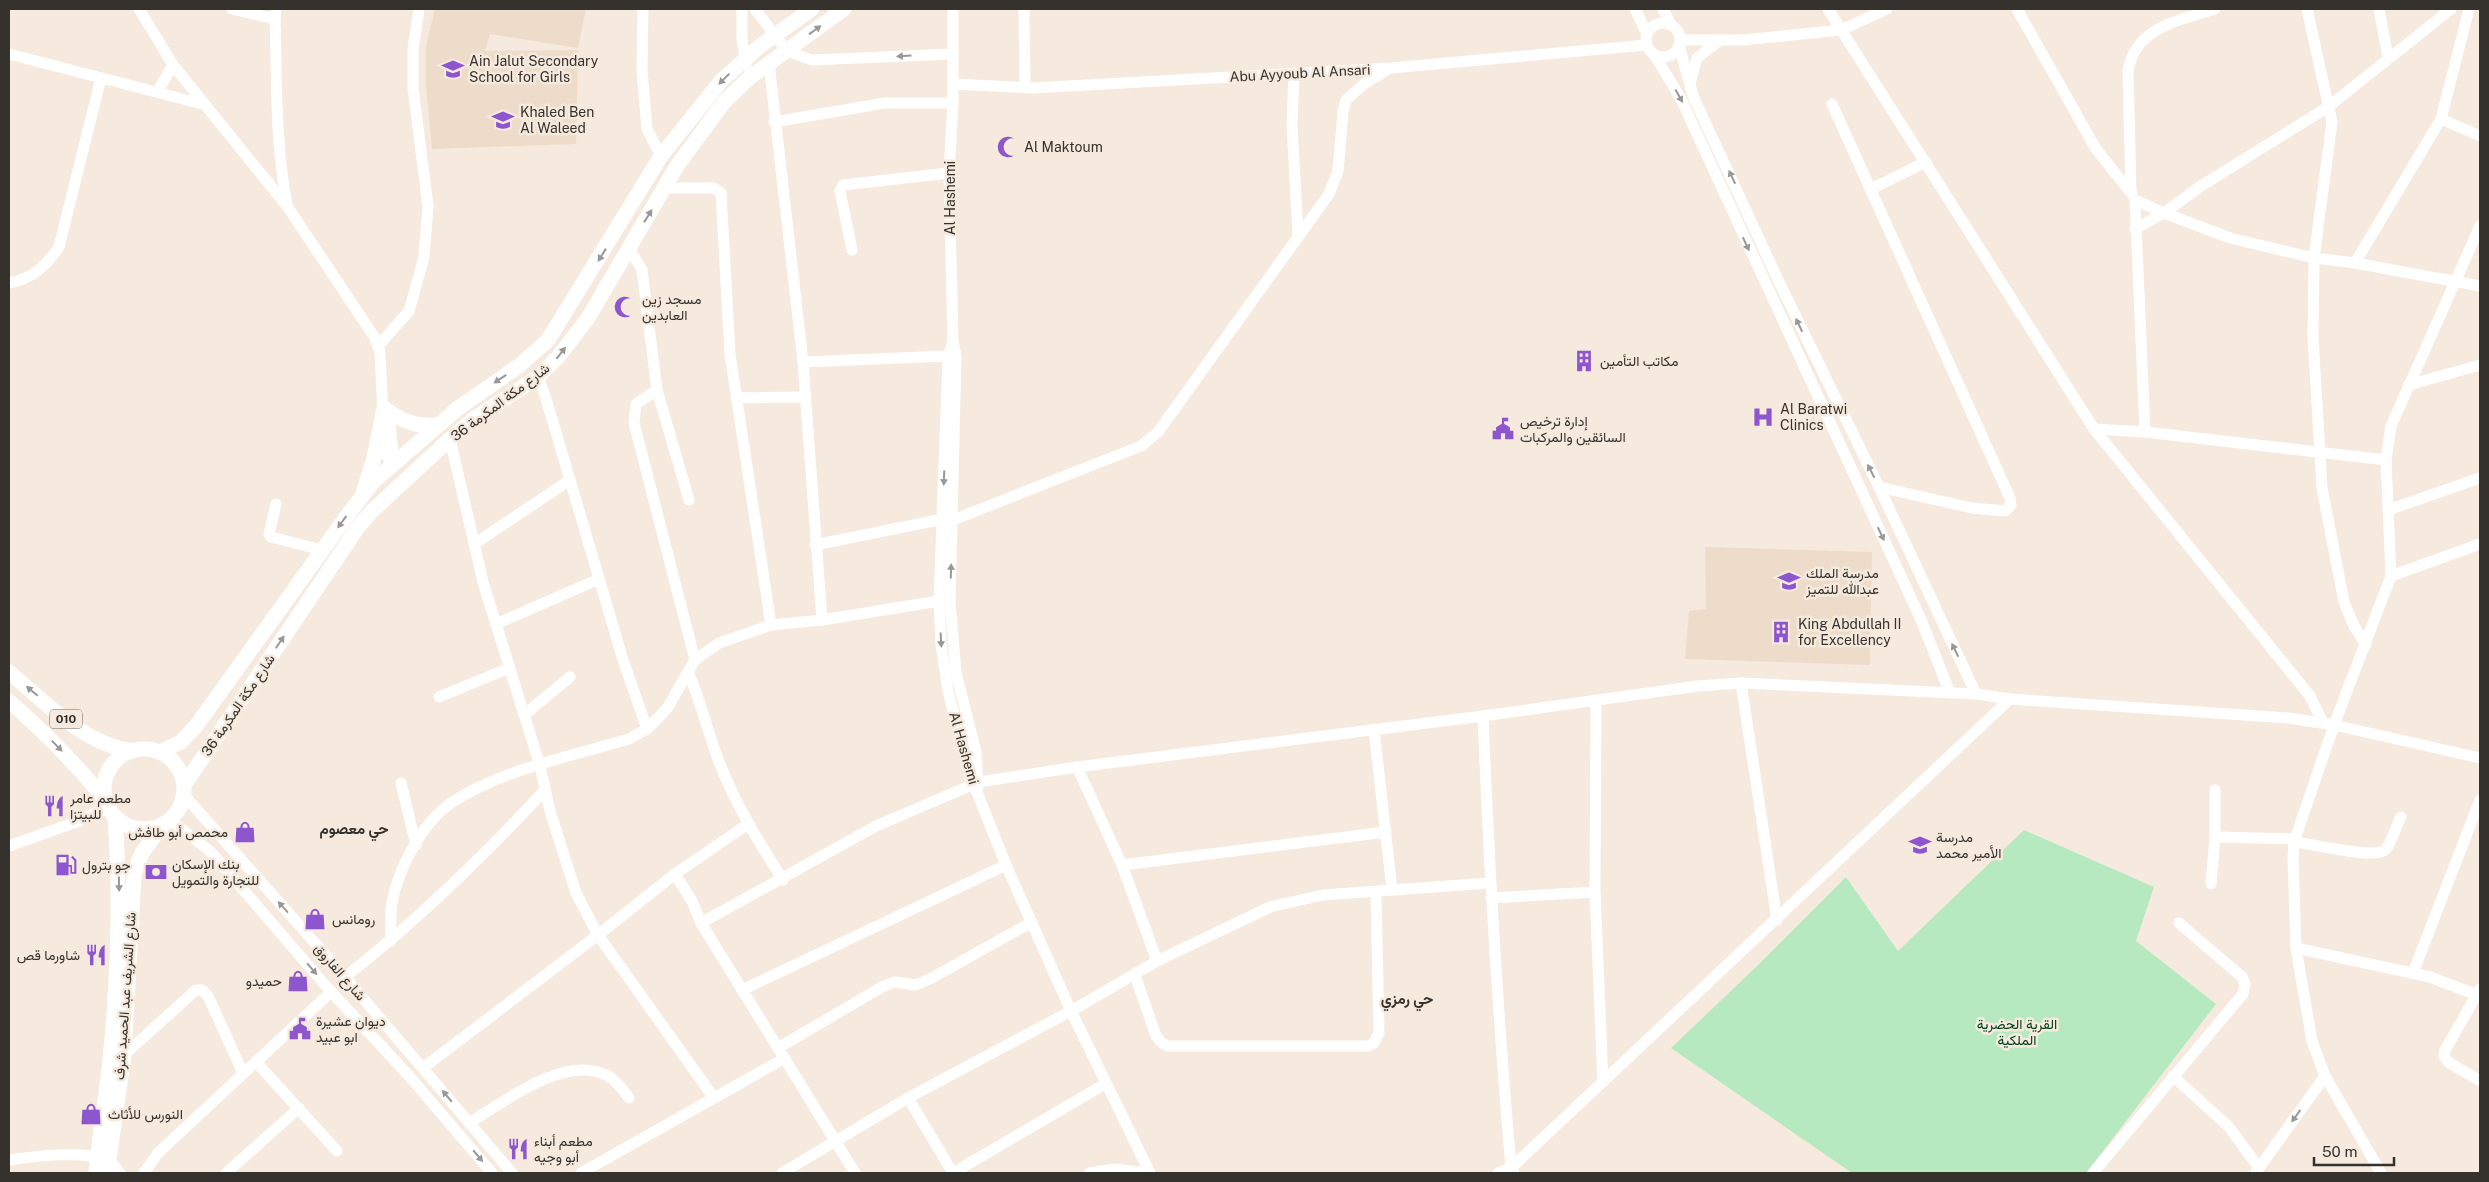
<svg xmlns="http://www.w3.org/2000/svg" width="2489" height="1182" viewBox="0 0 2489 1182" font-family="'Public Sans',Vazirmatn,sans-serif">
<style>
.built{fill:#eddcc9}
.green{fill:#b7e9c0}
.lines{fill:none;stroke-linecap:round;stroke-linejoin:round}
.minor{stroke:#fff;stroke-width:11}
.major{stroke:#fff;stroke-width:15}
.oneway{fill:#9a9896}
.labels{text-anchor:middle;stroke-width:5;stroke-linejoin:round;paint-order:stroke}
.shield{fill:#f5eadd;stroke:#6f6861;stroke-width:1}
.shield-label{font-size:12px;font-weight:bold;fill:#35312c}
.poi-label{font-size:14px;fill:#35312c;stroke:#f5eadd;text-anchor:start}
.street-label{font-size:14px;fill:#35312c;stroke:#f5eadd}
.park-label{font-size:14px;fill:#004219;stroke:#f5eadd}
.neighbourhood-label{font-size:15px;font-weight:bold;fill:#35312c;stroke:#f5eadd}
</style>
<rect width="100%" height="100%" fill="#f5eadd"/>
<g class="built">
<path d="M435,9H586L578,48L490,34L485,51L578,50L576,144L432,149L426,86V46Z"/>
<path d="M1705,547L1872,552L1870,665L1685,659L1689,611L1706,609Z"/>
</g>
<path class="green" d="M2024,830L2154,887L2136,941L2216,1004L2086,1173H1852L1671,1048L1755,968L1846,877L1898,951Z"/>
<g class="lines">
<g class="minor">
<path d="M139,9L173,65L287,206L375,338L380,352L383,414"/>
<path d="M232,9L275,19"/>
<path d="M276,9L275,19C277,80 275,143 287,204"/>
<path d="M643,9L642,70L647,129L661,156"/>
<path d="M742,9V39L746,66"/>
<path d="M755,9L786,50L811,60L953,54"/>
<path d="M953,9V103L949,173L953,342L956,356L950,602L956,673L976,752L978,787"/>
<path d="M1024,9L1025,87"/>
<path d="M1635,9L1647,34"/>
<path d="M1663,9L1671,25"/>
<path d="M1828,9L2094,429L2310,696L2323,723"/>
<path d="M2017,9L2096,149L2132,194"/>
<path d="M2307,9L2332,122L2314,258L2313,337L2322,488L2344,602L2354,626L2366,645"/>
<path d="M2379,9L2388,57"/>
<circle cx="1663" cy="40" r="17"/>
<path d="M1680,40H1743L1841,30L1887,9"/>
<path d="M1679,45L1693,96L1779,282L1879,487L1976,694"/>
<path d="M9,54L206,105"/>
<path d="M1654,54L1681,99L1922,622L1950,693"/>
<path d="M769,63L803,362L822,620"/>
<path d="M1294,73L1292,125L1298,235"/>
<path d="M1690,83L1697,58L1720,40"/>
<path d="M953,84L1033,88L1391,68L1647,45"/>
<path d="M157,92L173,65"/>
<path d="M1832,104L2010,498L2011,505L2005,511L1972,508L1879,487"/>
<path d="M2441,119L2480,136"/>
<path d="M774,122L885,103H953"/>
<path d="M666,188H714L721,193L730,354L771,625"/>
<path d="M1871,189L1926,162"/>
<path d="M2131,192L2128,71C2135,27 2178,21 2215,9"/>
<path d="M2135,229L2164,213L2230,238L2314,258L2355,263L2480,286"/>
<path d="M626,250L633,255L642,270L657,390L689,500"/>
<path d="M852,250L840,191L843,185L949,173"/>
<path d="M2355,263L2441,119L2469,9"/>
<path d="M9,283C32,279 46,266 59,247L101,78"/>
<path d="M953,342L948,356L939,601L941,644L948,691L972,785L977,792L1006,865L1071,1011L1150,1173"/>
<path d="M379,345L409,311L424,257L428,206L413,88V49L419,9"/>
<path d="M803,362L948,356"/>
<path d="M538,377L545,395L623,660L647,729"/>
<path d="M2408,385L2480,365"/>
<path d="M657,390L636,404L634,423L695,660"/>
<path d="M736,398L805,397"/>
<path d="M384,408L390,422L393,455"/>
<path d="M2094,429L2145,432L2386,460"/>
<path d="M383,430L386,454L391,465"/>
<path d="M2145,432L2135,200L2164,213L2201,186L2328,107L2451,9"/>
<path d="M450,439L483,582L540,766L550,811L576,893L598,935L714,1098"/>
<path d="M276,504L269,534L271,537L322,550"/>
<path d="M2388,510L2480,478"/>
<path d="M953,520L1141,446L1158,432L1329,194L1338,171L1343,112L1346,100L1364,84L1388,69"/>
<path d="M474,544L570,480"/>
<path d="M815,545L943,519"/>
<path d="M2391,576L2480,544"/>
<path d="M496,624L599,579"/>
<path d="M688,672C701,701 707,730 718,759C734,802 758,841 783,880"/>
<path d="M1741,683L1777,920"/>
<path d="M439,697L509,668"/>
<path d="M1596,700L1595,892L1603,1082"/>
<path d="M524,715L570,677"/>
<path d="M1483,716C1489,867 1498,1018 1511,1168L1498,1173"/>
<path d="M1374,729L1392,890"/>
<path d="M1077,767L1122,865L1157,961"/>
<path d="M401,783L416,845"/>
<path d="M184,795L338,969L512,1173"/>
<path d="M170,820L210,851L325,985L410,1077L492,1173"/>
<path d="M2215,837L2295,839"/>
<path d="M2294,842C2311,843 2375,861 2386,849C2392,842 2396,826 2401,817"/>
<path d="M9,846L79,821L101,810L109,811"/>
<path d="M1122,865L1386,832"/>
<path d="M675,874L692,901L701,923L855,1173"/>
<path d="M2211,884L2215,837V790"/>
<path d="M1491,898L1595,892"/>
<path d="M701,923L876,826L979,782L1077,767L1483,716L1698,686L1741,683L1976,694L2010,699L2288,718L2334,725L2480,758"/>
<path d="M391,941C391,928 390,915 392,903C398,869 422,823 451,803C500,770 572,756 629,739L647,729L660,716L668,707L695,660L719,643L771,625L822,620L939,601"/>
<path d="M2296,948L2430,977L2477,995"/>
<path d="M2413,973L2480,800"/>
<path d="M1135,975L1156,1036L1161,1042L1167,1046H1368L1374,1043L1379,1033L1376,892"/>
<path d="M345,977C418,920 481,859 544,791"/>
<path d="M2480,989L2445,1050L2444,1056L2448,1062L2480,1081"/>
<path d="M742,990L1006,865"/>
<path d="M778,1048L882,987L894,982L916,985L930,979L1032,922"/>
<path d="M124,1055L196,990H202L208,996L243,1073"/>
<path d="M256,1062L337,1151"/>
<path d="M423,1068L598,935L675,874L748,824"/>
<path d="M2173,1076L2229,1127L2259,1168"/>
<path d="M908,1098L953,1173"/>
<path d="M469,1123C504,1102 566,1053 608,1076C616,1080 623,1090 629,1098"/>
<path d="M9,1160C42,1155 75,1152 108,1158L120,1173"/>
<path d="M2256,1172L2325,1076"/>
<path d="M144,1173L158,1153L331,992"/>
<path d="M226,1173L299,1108"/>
<path d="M581,1173L785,1058"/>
<path d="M782,1173L908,1098L1071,1011L1157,961L1270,907L1323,895L1490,883"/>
<path d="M953,1173L1105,1084"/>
<path d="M1089,1173L1115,1169L1146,1173"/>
<path d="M1514,1173L1511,1168L2010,699"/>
<path d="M2093,1173L2243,994L2245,984L2242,977L2179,923"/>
<path d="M2381,1173L2325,1076L2312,1041L2296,948L2293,858L2294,842L2334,725L2391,576L2386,460L2391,426L2480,226"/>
</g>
<g class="major">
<path d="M364,490L374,458L384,408C402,421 415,427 437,425"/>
<path d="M9,672C45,702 83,744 132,751"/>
<path d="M9,701C43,731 76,763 104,799"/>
<circle cx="144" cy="789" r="40"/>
<path d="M160,752L181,742L196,726L347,516L374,481L457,409L520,365L548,340L661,156L721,81L760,46L812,9"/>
<path d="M185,784L358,527L372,511L450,439L475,418L538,377L558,357L588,318L677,166L724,102L749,78L844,9"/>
<path d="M96,1173C99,1135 106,1098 110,1060C118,978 121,900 115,818"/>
<path d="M107,1173L124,1055L134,874L142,853L162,826"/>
</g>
</g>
<defs><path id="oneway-solid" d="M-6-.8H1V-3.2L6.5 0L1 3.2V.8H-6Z" transform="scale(1.25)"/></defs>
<g class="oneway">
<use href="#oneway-solid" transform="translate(815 30) rotate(-36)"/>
<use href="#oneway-solid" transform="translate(904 56) rotate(177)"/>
<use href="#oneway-solid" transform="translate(724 79) rotate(135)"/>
<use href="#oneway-solid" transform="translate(1679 96) rotate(61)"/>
<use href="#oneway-solid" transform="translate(1732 177) rotate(-115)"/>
<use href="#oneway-solid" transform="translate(648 216) rotate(-58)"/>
<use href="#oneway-solid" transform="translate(1746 244) rotate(65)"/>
<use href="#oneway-solid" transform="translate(602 255) rotate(122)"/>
<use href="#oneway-solid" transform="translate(1799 325) rotate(-115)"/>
<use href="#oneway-solid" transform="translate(561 353) rotate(-52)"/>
<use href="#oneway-solid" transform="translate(500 379) rotate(146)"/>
<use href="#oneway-solid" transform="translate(1871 471) rotate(-117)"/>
<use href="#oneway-solid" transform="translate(944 478) rotate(92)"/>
<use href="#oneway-solid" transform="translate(342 522) rotate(126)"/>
<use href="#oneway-solid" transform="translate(1881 534) rotate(65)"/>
<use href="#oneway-solid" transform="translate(951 571) rotate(-88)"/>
<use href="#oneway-solid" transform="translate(941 640) rotate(87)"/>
<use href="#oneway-solid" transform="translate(280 642) rotate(-56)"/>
<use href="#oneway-solid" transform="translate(1955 650) rotate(-116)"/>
<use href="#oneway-solid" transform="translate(32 691) rotate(-140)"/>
<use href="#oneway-solid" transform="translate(57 746) rotate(46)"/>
<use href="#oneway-solid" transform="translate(119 884) rotate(89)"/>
<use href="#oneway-solid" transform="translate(283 907) rotate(-132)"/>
<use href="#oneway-solid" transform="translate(312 969) rotate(49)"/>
<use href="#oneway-solid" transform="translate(447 1096) rotate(-130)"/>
<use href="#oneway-solid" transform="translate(2296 1116) rotate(126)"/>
<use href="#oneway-solid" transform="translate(478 1156) rotate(50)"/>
</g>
<defs>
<g id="school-bare" transform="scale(1.725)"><path d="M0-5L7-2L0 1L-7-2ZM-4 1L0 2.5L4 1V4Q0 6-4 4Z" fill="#8e56ce" stroke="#f5eadd" stroke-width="2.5" paint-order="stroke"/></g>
<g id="mosque-bare" transform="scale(1.725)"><path d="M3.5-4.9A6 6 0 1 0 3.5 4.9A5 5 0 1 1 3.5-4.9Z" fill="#8e56ce" stroke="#f5eadd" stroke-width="2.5" paint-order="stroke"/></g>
<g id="building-bare" transform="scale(1.725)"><path d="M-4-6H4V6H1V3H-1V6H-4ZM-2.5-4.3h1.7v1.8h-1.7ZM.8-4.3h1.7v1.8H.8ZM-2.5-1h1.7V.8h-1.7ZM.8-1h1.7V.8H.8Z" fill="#8e56ce" stroke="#f5eadd" stroke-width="2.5" paint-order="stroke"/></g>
<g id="hospital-bare" transform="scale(1.725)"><path d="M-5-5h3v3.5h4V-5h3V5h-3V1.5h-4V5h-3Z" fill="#8e56ce" stroke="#f5eadd" stroke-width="2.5" paint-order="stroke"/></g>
<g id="civic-bare" transform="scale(1.725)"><path d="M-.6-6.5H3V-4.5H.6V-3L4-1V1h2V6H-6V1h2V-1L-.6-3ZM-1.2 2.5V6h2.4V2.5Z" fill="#8e56ce" stroke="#f5eadd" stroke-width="2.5" paint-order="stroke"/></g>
<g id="restaurant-bare" transform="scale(1.725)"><path d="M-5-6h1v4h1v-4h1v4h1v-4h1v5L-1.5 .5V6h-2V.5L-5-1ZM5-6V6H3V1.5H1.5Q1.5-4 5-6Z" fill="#8e56ce" stroke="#f5eadd" stroke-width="2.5" paint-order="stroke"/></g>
<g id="shop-bare" transform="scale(1.725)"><path d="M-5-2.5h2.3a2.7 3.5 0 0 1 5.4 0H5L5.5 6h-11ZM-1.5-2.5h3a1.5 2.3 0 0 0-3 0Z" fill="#8e56ce" stroke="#f5eadd" stroke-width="2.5" paint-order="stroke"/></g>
<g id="fuel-bare" transform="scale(1.725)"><path d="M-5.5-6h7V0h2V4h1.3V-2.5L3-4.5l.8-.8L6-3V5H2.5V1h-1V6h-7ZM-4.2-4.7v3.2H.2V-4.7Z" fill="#8e56ce" stroke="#f5eadd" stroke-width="2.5" paint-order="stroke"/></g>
<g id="bank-bare" transform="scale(1.725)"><path d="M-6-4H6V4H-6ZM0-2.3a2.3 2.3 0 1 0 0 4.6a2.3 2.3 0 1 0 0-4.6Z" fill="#8e56ce" stroke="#f5eadd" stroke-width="2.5" paint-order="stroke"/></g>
</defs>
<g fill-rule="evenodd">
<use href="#school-bare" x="453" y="69"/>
<use href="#school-bare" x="503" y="120"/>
<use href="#mosque-bare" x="1008" y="147"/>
<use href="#mosque-bare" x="625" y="307"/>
<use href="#building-bare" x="1584" y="361"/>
<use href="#hospital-bare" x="1763" y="417"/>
<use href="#civic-bare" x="1503" y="429"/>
<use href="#school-bare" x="1789" y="581"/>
<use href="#building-bare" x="1781" y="632"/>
<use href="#restaurant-bare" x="54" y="806"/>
<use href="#shop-bare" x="245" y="832"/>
<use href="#school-bare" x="1920" y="845"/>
<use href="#fuel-bare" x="66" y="865"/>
<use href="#bank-bare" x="156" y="872"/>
<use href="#shop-bare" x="315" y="919"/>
<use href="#restaurant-bare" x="96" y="955"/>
<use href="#shop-bare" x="298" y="981"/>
<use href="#civic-bare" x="300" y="1029"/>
<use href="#shop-bare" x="91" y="1114"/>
<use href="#restaurant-bare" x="518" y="1149"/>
</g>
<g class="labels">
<rect class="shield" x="50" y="709.5" width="32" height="19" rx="4"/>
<g class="shield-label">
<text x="66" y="723">010</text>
</g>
<g class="poi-label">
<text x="469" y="66">Ain Jalut Secondary<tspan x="469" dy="16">School for Girls</tspan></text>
<text x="520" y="117">Khaled Ben<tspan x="520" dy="16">Al Waleed</tspan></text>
<text x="1024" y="152">Al Maktoum</text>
<text x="642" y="304">مسجد زين<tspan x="642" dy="16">العابدين</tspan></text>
<text x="1600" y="366">مكاتب التأمين</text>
<text x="1780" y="414">Al Baratwi<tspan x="1780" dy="16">Clinics</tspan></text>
<text x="1520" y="426">إدارة ترخيص<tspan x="1520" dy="16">السائقين والمركبات</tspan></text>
<text x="1806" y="578">مدرسة الملك<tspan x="1806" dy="16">عبدالله للتميز</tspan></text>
<text x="1798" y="629">King Abdullah II<tspan x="1798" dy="16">for Excellency</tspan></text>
<text x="70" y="803">مطعم عامر<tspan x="70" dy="16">للبيتزا</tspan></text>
<text x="228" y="837" text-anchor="end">محمص أبو طافش</text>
<text x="1936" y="842">مدرسة<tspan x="1936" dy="16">الأمير محمد</tspan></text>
<text x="172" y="869">بنك الإسكان<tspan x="172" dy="16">للتجارة والتمويل</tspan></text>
<text x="82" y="870">جو بترول</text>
<text x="332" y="924">رومانس</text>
<text x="80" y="960" text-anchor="end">شاورما قص</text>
<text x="282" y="986" text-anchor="end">حميدو</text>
<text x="316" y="1026">ديوان عشيرة<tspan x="316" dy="16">ابو عبيد</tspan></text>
<text x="108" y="1119">النورس للأثاث</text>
<text x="534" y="1146">مطعم أبناء<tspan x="534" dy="16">أبو وجيه</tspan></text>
</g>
<g class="street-label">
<text transform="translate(1300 73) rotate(-3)" y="5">Abu Ayyoub Al Ansari</text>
<text transform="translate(950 198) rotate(-90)" y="5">Al Hashemi</text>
<text transform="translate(500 402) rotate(-37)" y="5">شارع مكة المكرمة 36</text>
<text transform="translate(238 705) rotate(-56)" y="5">شارع مكة المكرمة 36</text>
<text transform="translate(964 748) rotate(74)" y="5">Al Hashemi</text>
<text transform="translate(340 972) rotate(49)" y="5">شارع الفاروق</text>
<text transform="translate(125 996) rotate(-86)" y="5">شارع الشريف عبد الحميد شرف</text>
</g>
<g class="park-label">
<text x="2017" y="1029">القرية الحضرية<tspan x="2017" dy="16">الملكية</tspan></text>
</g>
<g class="neighbourhood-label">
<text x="354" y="834">حي معصوم</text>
<text x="1407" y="1004">حي رمزي</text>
</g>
</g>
<rect width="2489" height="1182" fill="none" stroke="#35312c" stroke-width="20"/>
<path d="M2314 1157v8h80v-8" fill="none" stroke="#35312c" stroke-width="2.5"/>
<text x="2322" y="1157" font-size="15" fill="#35312c" stroke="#f5eadd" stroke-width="4" paint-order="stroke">50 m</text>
</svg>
